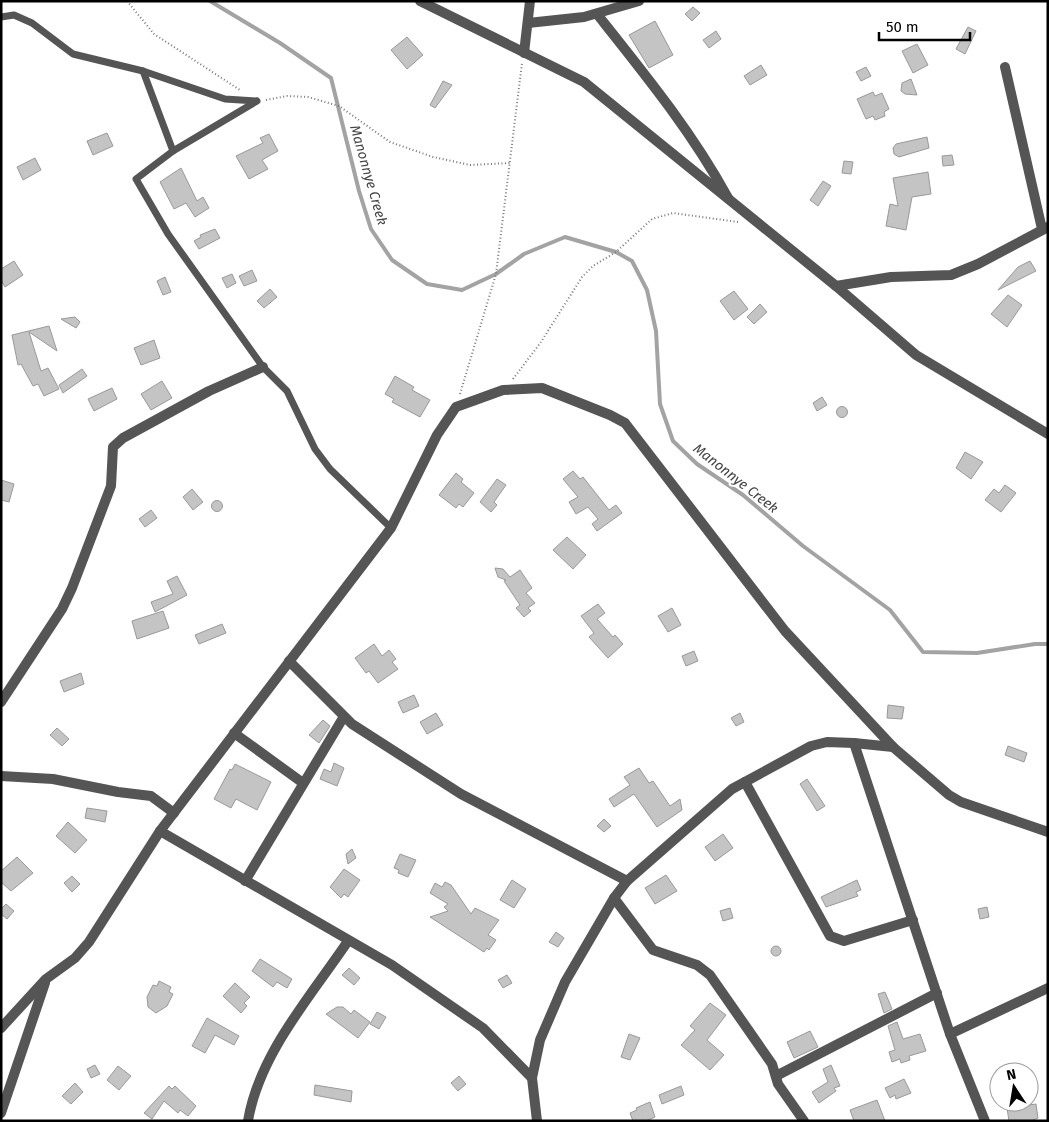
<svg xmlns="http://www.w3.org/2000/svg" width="1049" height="1122" viewBox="0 0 1049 1122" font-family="'Fira Sans',sans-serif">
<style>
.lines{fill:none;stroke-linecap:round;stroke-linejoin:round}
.stream{stroke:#a3a3a3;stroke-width:4}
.building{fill:#c4c4c4;stroke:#999}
.path{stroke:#777;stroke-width:2;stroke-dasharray:1 2.5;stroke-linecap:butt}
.service{stroke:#555;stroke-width:7}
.minor{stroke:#555;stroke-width:10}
.tertiary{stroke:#555;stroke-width:10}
.labels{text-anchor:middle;stroke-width:4;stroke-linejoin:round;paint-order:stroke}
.water-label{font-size:14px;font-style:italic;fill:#444;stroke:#fff}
</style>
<rect width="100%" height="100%" fill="#fff"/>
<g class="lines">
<path class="stream" d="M210,1L280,43L331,78L359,191L371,229L392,260L427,284L462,290L496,274L524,254L565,237L616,252L632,261L647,290L656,331L660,404L673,441L697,464L743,495L803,546L890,610L923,652L977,653L1035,644H1048"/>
</g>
<g class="building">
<path d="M693,7L700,13L692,21L685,14Z"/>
<path d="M655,21L673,55L649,68L629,35Z"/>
<path d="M968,27L976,31L965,54L956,49Z"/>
<path d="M716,31L721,39L709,48L703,40Z"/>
<path d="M407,37L423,55L407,69L391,50Z"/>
<path d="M917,44L928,65L913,73L902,51Z"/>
<path d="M761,65L767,75L750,85L744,76Z"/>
<path d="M866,67L871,76L861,81L856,72Z"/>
<path d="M911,79L917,95L905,94L901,91L902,83Z"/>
<path d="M443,81L452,85L435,108L430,105Z"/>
<path d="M873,92L875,96L882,93L889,109L884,112L885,116L875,120L873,116L866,119L857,99Z"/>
<path d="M107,133L113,146L93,155L87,141Z"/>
<path d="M269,134L278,151L262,160L268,169L249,179L236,156L263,143L260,138Z"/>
<path d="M927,137L929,148L899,157L894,154L893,148L896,144Z"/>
<path d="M952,155L954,165L943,166L942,156Z"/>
<path d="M35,158L41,170L23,180L17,167Z"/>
<path d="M844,161L853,162L851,174L842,173Z"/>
<path d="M181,168L197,201L203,197L209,208L195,217L186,203L174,209L160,182Z"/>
<path d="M928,172L931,194L912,197L906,230L886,226L890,204L898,206L893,178Z"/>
<path d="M823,181L831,186L818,206L810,200Z"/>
<path d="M215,229L220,238L199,249L194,241L201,237L200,235Z"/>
<path d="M14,261L23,275L5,287L1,280V269Z"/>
<path d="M1030,261L1036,271L998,290L1018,267Z"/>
<path d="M252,270L257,281L244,286L239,276Z"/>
<path d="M232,274L236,283L227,288L222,278Z"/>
<path d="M165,277L171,292L163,295L157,281Z"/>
<path d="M270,289L277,297L264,308L257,301Z"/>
<path d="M734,291L748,309L734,320L720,301Z"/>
<path d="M1008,295L1022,305L1007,327L991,314Z"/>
<path d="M760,304L767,312L754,324L747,317Z"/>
<path d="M75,317L80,322L76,328L61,319Z"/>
<path d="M49,326L57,351L29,332L41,371L48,368L59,389L44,396L38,384L33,386L21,364L18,365L12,335Z"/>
<path d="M154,340L160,358L141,365L134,348Z"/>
<path d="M82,369L87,376L63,393L59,385Z"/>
<path d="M395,376L414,387L412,390L430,400L420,417L392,402L394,399L385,394Z"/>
<path d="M162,381L172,398L151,410L141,394Z"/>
<path d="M112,388L117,399L94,411L88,399Z"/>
<path d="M822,397L827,405L817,411L813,403Z"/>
<circle cx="842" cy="412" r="5.5"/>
<path d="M965,452L983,462L971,479L956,468Z"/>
<path d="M573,471L580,479L583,477L609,510L616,505L622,513L597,531L592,524L598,519L588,507L576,514L569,502L578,497L563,479Z"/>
<path d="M456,473L463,479L461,482L474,493L463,507L459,504L456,508L439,495Z"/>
<path d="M497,479L506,485L494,502L497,505L491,512L480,502Z"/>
<path d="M1,480L14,484L9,502L1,500Z"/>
<path d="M1005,485L1016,493L1001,512L985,500L994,489L999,493Z"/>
<path d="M192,489L203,502L193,510L183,497Z"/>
<circle cx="217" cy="506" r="5.5"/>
<path d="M151,510L157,518L145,527L139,519Z"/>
<path d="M567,537L586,555L573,569L553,550Z"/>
<path d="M495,568L503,569L510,577L520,570L532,588L526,593L535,603L528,608L531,611L524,617L516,608L520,605L504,581L506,580L498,577Z"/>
<path d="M177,576L187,595L155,612L151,602L173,594L167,581Z"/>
<path d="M598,604L605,613L597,619L613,637L615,635L623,644L608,658L589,637L594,633L581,616Z"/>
<path d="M672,608L681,625L668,632L658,616Z"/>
<path d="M163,611L169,628L137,639L132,621Z"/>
<path d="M222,624L226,633L199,644L195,635Z"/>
<path d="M374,644L382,656L389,650L396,659L392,662L398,669L378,683L369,671L366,673L355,658Z"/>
<path d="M694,651L698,661L686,666L682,656Z"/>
<path d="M81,673L84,684L64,692L60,681Z"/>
<path d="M414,695L419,706L403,713L398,702Z"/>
<path d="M888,705L904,707L902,719L887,718Z"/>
<path d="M436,713L443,725L427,734L420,722Z"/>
<path d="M740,713L744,722L736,726L731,718Z"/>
<path d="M323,720L330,726L319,743L309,735Z"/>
<path d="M57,728L69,739L62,746L50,735Z"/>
<path d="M1008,746L1027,753L1024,762L1005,755Z"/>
<path d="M334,763L344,768L337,786L320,779L324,769L331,772Z"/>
<path d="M235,764L271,782L257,810L236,799L231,808L214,799L230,769L232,770Z"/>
<path d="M639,768L649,783L653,781L670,806L680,799L682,810L657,827L634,794L614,807L609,799L630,785L624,777Z"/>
<path d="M807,779L825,806L817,811L800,784Z"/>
<path d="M87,808L107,811L105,822L85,818Z"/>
<path d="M604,819L611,826L604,832L597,826Z"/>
<path d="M68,822L87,840L75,853L56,836Z"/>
<path d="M723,834L733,848L715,861L705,847Z"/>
<path d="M352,849L356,858L348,864L346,854Z"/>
<path d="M400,854L416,860L408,877L398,873L399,870L394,868Z"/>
<path d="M17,857L33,873L11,891L1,882V871Z"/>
<path d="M344,869L360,880L348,897L344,894L341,898L330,887Z"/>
<path d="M666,875L677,891L655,904L645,888Z"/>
<path d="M72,876L80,884L72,892L64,883Z"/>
<path d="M512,880L526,889L514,908L500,900Z"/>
<path d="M857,880L861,890L856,892L858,896L826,907L821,897Z"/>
<path d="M445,882L451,885L471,914L475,908L499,920L488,935L496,940L489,950L487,948L484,952L430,917L448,911L444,907L448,904L430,893L435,883L442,887Z"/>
<path d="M6,904L14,911L7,919L1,914V909Z"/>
<path d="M987,907L989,917L980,919L978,909Z"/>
<path d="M730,908L733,918L723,921L720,911Z"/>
<path d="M556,932L564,938L558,947L549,942Z"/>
<circle cx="776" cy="951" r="5"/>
<path d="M260,959L292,979L287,988L277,982L273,987L252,971Z"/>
<path d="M349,968L360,978L354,985L342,975Z"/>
<path d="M507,975L512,983L503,988L498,980Z"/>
<path d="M159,981L171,987L169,992L173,994L167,1006L156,1013L148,1007L147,997L153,985L157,986Z"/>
<path d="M235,983L250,997L244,1003L247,1006L241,1013L223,996Z"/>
<path d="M885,992L892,1009L884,1013L878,994Z"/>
<path d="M710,1003L726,1015L707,1040L724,1055L710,1070L681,1045L695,1030L690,1026Z"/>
<path d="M337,1007H343L351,1014L354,1010L370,1022L358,1038L326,1014Z"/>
<path d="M377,1012L386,1017L379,1029L370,1024Z"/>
<path d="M207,1018L239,1036L234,1045L215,1035L205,1053L192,1046Z"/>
<path d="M897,1022L903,1039L920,1034L926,1051L909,1056L910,1060L901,1063L900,1059L892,1062L889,1052L895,1050L888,1026Z"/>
<path d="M810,1031L818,1047L794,1058L787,1042Z"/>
<path d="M629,1034L640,1038L630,1060L621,1057Z"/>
<path d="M95,1065L100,1074L91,1078L87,1069Z"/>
<path d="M831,1065L840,1086L834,1088L836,1091L819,1103L812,1092L828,1082L823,1069Z"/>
<path d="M118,1066L131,1076L119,1090L107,1080Z"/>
<path d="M459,1076L466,1084L458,1091L451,1083Z"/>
<path d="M904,1079L911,1093L896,1099L895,1095L890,1098L885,1088Z"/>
<path d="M75,1083L83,1092L71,1104L62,1096Z"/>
<path d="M315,1085L352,1091L351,1102L314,1095Z"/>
<path d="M169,1086L172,1089L175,1086L196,1106L188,1116L180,1110L178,1113L164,1101L152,1119L144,1113Z"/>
<path d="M681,1086L684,1095L662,1104L659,1095Z"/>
<path d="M877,1100L885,1121H854L850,1110Z"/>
<path d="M650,1102L655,1117L646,1121H633L630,1113L637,1110L636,1108Z"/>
<path d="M1036,1104L1038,1118L1031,1121H1009L1007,1108Z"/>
</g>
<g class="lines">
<g class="path">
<path d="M127,1L154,34L240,90"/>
<path d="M266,100L287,96L308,97L339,106L390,142L433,157L470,165L510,163"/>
<path d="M513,379L541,342L582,277L593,266L616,252L652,219L673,213L738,222"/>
<path d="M460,394L496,274L522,63"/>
</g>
<g class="service">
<path d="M1,17L14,15L32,23L73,54L143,71L225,99L256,101"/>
<path d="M143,71L173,151"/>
<path d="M257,101L173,151L136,179L168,234L263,367L287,391L315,449L330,469L391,528"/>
</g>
<g class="minor">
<path d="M597,14C644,73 692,132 728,198"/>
<path d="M528,23L584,17L639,1"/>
<path d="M524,53L530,1"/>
<path d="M1005,67L1042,229"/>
<path d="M836,286L891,277L951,275L978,264L1048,227"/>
<path d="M289,661L352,724L461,794L627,881"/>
<path d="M1,702L62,609L72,588L111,486L113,447L123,438L209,391L263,367"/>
<path d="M234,733L303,783"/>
<path d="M854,743L950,1034L985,1121"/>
<path d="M1,776L53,779L118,792L151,796L174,813"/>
<path d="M745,782L830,936L844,941L913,920"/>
<path d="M160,831L392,965L483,1028L532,1078L537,1121"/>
<path d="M245,881L343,718"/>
<path d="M614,898L653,950L697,965L710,975L772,1064L778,1084L804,1121"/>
<path d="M1,1028L46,979L75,958L89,942L160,831L391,528L437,435L456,407L503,390L542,388L610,415L625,423L785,631L893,747L949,795L961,802L1048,832"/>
<path d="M950,1034L1048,988"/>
<path d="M776,1076L937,993"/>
<path d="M532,1078L540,1040L565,982L614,898L627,881L732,789L811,746L827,742L854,743L893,747"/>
<path d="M1,1113L45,983"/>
<path d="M248,1121C259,1054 311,996 348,941"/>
</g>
<path class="tertiary" d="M420,1L584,82L836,286L916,355L1048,434"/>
</g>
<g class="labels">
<g class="water-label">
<text transform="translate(369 175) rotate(74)" y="5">Manonnye Creek</text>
<text transform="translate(736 478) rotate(38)" y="5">Manonnye Creek</text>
</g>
</g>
<rect width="1049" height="1122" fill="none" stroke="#000000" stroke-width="5"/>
<g transform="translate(1014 1087) rotate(348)"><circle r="24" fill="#ffffff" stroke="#999999"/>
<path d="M0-4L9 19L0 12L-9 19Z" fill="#000000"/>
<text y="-8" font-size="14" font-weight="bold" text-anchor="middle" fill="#000000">N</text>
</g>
<path d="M879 32v8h91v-8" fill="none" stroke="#000000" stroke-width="2.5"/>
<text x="886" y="32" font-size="15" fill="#000000" stroke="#ffffff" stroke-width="4" paint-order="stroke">50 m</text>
</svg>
